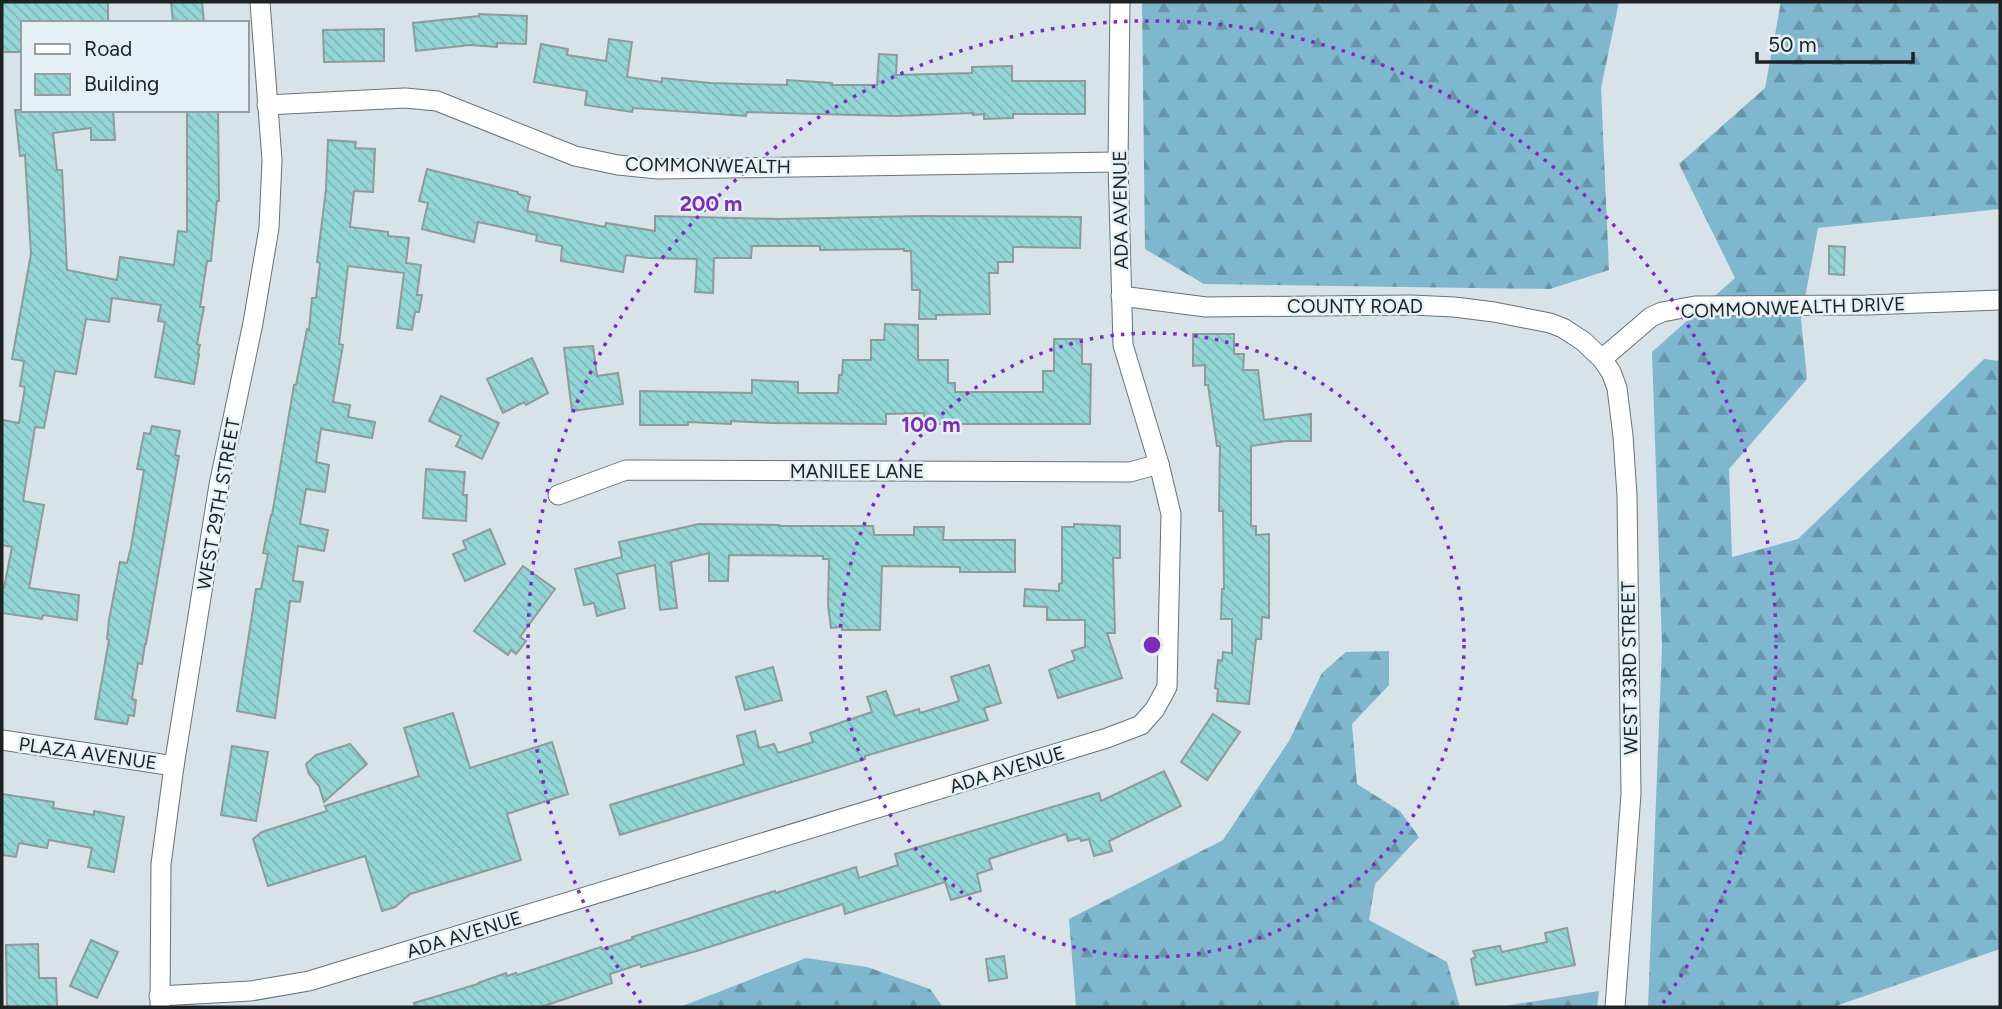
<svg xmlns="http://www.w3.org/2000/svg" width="2002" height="1009" viewBox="0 0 2002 1009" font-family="Figtree,sans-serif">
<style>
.forest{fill:url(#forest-firs)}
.building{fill:url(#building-back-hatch);stroke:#8e9b9a;stroke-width:2}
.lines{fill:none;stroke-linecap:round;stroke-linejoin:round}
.street-casing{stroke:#677277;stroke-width:21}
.street{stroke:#fff;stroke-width:19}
.ring{fill:none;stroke:#7b2cbf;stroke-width:3.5;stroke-dasharray:3.5 7}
.labels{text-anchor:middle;stroke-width:5;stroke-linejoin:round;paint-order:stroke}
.street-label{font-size:19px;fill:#1e2224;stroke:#e4f0f5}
.centre{fill:#7b2cbf;stroke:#e4f0f5;stroke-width:3.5}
.ring-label{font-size:21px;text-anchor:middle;font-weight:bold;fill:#7b2cbf;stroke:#e4f0f5;stroke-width:5;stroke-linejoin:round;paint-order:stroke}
</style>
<defs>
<pattern id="forest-firs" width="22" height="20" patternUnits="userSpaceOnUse" patternTransform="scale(1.75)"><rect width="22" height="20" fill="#7fb7ce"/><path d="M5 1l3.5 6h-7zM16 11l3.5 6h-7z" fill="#6794a7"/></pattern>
<pattern id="building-back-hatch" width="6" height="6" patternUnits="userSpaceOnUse" patternTransform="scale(1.75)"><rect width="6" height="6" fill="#93d6d6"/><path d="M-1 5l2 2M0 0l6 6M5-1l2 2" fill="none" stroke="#7eb7b8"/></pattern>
</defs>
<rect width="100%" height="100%" fill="#d7e3e8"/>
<g class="forest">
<path d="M1142,2H1619L1601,88L1609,270L1550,289L1204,284L1145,249Z"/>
<path d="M1781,2H2000V209L1818,228L1801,319L1807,379L1729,469L1732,557L1798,539L1984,359L2000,361V949L1833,1007H1648L1662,646L1652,352L1735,278L1679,164L1765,88Z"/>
<path d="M1389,651V685L1352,724L1357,784L1400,811L1419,837L1375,884L1369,920L1447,962L1460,1007H1076L1069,919L1223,840L1289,741L1322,673L1346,652Z"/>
<path d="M806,958L867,967L930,989L943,1007H680Z"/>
<path d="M1599,991L1597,1007H1498Z"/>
</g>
<g class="building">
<path d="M2,2H108V23H23V52H2Z"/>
<path d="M171,2H202L204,23H173Z"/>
<path d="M479,14L527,16L526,44L497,43V47L470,45L416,51L413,23L479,16Z"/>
<path d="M384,29V61L324,62L323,30Z"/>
<path d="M609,39L632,42L627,77L662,82V78L710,83L787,85V80L832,83V85H877L879,54L897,55L896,75L972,73V67L1012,66V81H1085V114H1013V118L984,119V114L973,115V113L896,116L747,112L746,116L633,108L632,112L585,105L587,91L534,82L541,44L568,49L567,55L606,61Z"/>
<path d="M15,110H113L115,140H91V128L53,133L57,170H62L67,270L117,280L120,257L174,265L178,231L187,232V110H218L219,201H217L211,261H207L200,307H204L197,344L200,345L198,353L199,354L194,384L155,377L165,322L158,321L161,305L112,298L109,322L86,319L76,374L55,371L44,428L35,427L23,501L44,505L29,588L79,595L77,620L43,615L42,619L2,613V588H4L12,547L2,545V420L19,423L25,387L20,386L24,361L12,359L31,254L25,155L20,156Z"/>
<path d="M328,140L356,142L355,148L375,149L373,192L354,191L350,227L388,232V236L409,238L406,263L421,265L417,295H422L419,312H415L412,330L397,328L404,273L348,266L339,344L343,345L333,402L350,405L348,417L375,422L372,438L321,429L316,462L329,465L325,492L306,489L300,524L328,530L324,551L298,546L293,581L303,582L300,602L290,601L275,718L237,711L256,589H261L268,554L263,553L271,515H272L294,385H296L307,329L309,330L312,298H316L320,263L317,262L326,189Z"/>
<path d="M427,169L518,192V194L530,197L527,211L605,227L606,223L655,231V216L778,219L923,216L1081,217L1080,248L1013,247V262H998V273H989L990,314L936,315V319H919L920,290H912L911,251H904V249L820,250V246H752L751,258H714L713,293L695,292L697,259L648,258L626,255L623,272L561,261L562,246L536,241L537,235L478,222L474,242L422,229L428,203L419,201Z"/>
<path d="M1829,246L1845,247L1844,275L1829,274Z"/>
<path d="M885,324L918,325V360H948V383H955V392H1043V371H1054V339H1082V364H1091L1090,424H925L924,413L886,414V424L771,423L731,421V424L688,422V425H640V391L752,393V380L798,382V393H838L839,375H842L843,360H871V340H884Z"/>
<path d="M1193,334H1234V354H1244L1243,370H1258L1264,420L1311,414V441H1287L1251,446V526H1256V535L1269,534V618L1262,617L1261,639H1256L1249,704L1217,701L1218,689L1215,688L1218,660L1222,661L1223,652L1232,653V619H1221L1222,589H1224L1223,511H1219L1220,446H1217L1208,385H1205V365L1193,366Z"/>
<path d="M593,346L597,376L618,373L623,404L572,411L564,348Z"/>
<path d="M532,358L548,393L526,405L524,402L503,413L487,379Z"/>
<path d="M441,396L499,423L482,459L456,446L461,436L429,421Z"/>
<path d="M152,426L180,431L175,455L179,456L146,644H145L142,664L138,663L132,699L136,700L134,716L129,715L127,724L95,719L109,640L107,639L109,620L120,562L127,563L131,547L144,470L137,469L144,433L150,434Z"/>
<path d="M426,469L465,472L463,495H467L466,521L423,518Z"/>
<path d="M699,524L779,525V526H873L874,535H914V527H944L943,540H1015V572H960V567L882,566L880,630H842V627L831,628L828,605L829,559H823V556L729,555L728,581H709V553L671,562L677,608L660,610L655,565L617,574L625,608L597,616L594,603L584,605L575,569L622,557L619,542Z"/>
<path d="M1074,524L1120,526V558H1113L1115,633H1107L1122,678L1058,698L1049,670L1075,660L1072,651L1085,647V620H1047V607L1024,606L1025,589L1059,591V584L1062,583V527H1074Z"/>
<path d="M490,529L505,564L465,581L453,554L466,549L463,541Z"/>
<path d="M523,566L555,589L520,637L526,641L516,654L511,650L508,655L474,631Z"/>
<path d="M989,665L1001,703L984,708L988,720L865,756V759L818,774L620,835L610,805L744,764L737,736L755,731L759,748L774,744L778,753L813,742L810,733L872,712L867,697L886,691L895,716L919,709L920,713L959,701L951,677Z"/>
<path d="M773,667L782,700L745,710L736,677Z"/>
<path d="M453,713L470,768L552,742L568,794L507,814L521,860L410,894L395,907L382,911L365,856L268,886L253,839L262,832L327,811L325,806L419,776L404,728Z"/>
<path d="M1213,714L1240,732L1207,780L1181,762Z"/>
<path d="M350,744L367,764L324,802L319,786L309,774L306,764L316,755Z"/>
<path d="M232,746L268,752L256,821L221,815Z"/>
<path d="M1164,771L1181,806L1109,841L1112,851L1094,856L1089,839L1081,841L1080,838L1068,841L1066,834L989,859L992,869L977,874L981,891L951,900L945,882L845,914L843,904L700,950L641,967L640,964L610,974L612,983L541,1007H415L414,1003L478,984V983L506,973L507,976L516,973L517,975L601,947L602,949L633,939L632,937L749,899L775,891L776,893L856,867L859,878L898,865L895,854L1099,793L1101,801Z"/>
<path d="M2,794L54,802L53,808L94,815V811L124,817L114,872L88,867L92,848L49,840L47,848L19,843L16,857L2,855Z"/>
<path d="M1567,928L1575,965L1476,985L1471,959L1476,957L1473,951L1500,946L1502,952L1547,942L1545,933Z"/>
<path d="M91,940L118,952L97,998L70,986Z"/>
<path d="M38,944L39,978H56L57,1007H7L6,945Z"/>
<path d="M1004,956L1007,978L989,981L986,959Z"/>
</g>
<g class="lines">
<g class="street-casing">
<g id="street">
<path d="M267,105L405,98L437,101L575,156L618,165L658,169L1118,162"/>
<path d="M1121,296L1206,307L1411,305L1454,307L1494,312L1550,323L1563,328L1583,341L1602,359L1611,372L1617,388L1623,436L1627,496L1631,794L1615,1007"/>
<path d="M1602,359L1651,317L1662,312L1695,306L1867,305L2000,300"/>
<path d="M558,495L626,470L1130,472L1159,464"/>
<path d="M2,740L174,766"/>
<path d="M159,996L251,991L309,981L1107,738L1141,725L1155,709L1167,687L1171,514L1159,464L1123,345L1118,162L1120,2"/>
<path d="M160,1006L161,864L174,766L219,485L253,323L269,228L272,160L260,2"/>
</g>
</g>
<use href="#street" class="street"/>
</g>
<g class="ring">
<circle cx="1152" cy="645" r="312"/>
<path d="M641 1003A624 624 0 1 1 1663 1003"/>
</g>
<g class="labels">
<g class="street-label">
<text transform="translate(708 165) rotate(1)" y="7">COMMONWEALTH</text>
<text transform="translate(1120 210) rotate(-91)" y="7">ADA AVENUE</text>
<text x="1355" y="313">COUNTY ROAD</text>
<text transform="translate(1793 307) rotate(-2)" y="7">COMMONWEALTH DRIVE</text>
<text x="857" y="478">MANILEE LANE</text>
<text transform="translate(218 504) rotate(-80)" y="7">WEST 29TH STREET</text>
<text transform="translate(1629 668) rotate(-91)" y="7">WEST 33RD STREET</text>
<text transform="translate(88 753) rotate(8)" y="7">PLAZA AVENUE</text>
<text transform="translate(1007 769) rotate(-17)" y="7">ADA AVENUE</text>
<text transform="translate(464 934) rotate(-17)" y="7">ADA AVENUE</text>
</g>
</g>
<circle cx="1152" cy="645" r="10" class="centre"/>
<g class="ring-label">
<text x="711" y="211">200 m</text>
<text x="931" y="432">100 m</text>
</g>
<rect width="2002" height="1009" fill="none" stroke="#1e2224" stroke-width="7"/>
<rect x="21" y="21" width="228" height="91" fill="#e4f0f5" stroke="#959ea1" stroke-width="2"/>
<rect x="35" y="44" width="35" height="10" fill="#ffffff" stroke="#959ea1" stroke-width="2"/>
<text x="84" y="56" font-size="21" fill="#1e2224">Road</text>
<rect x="35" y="74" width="35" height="21" fill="url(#building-back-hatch)" stroke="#959ea1" stroke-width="2"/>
<text x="84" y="91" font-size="21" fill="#1e2224">Building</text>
<path d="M1757 52v10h156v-10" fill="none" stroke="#1e2224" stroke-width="3.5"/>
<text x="1768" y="52" font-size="21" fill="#1e2224" stroke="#e4f0f5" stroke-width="5" paint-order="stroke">50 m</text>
</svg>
